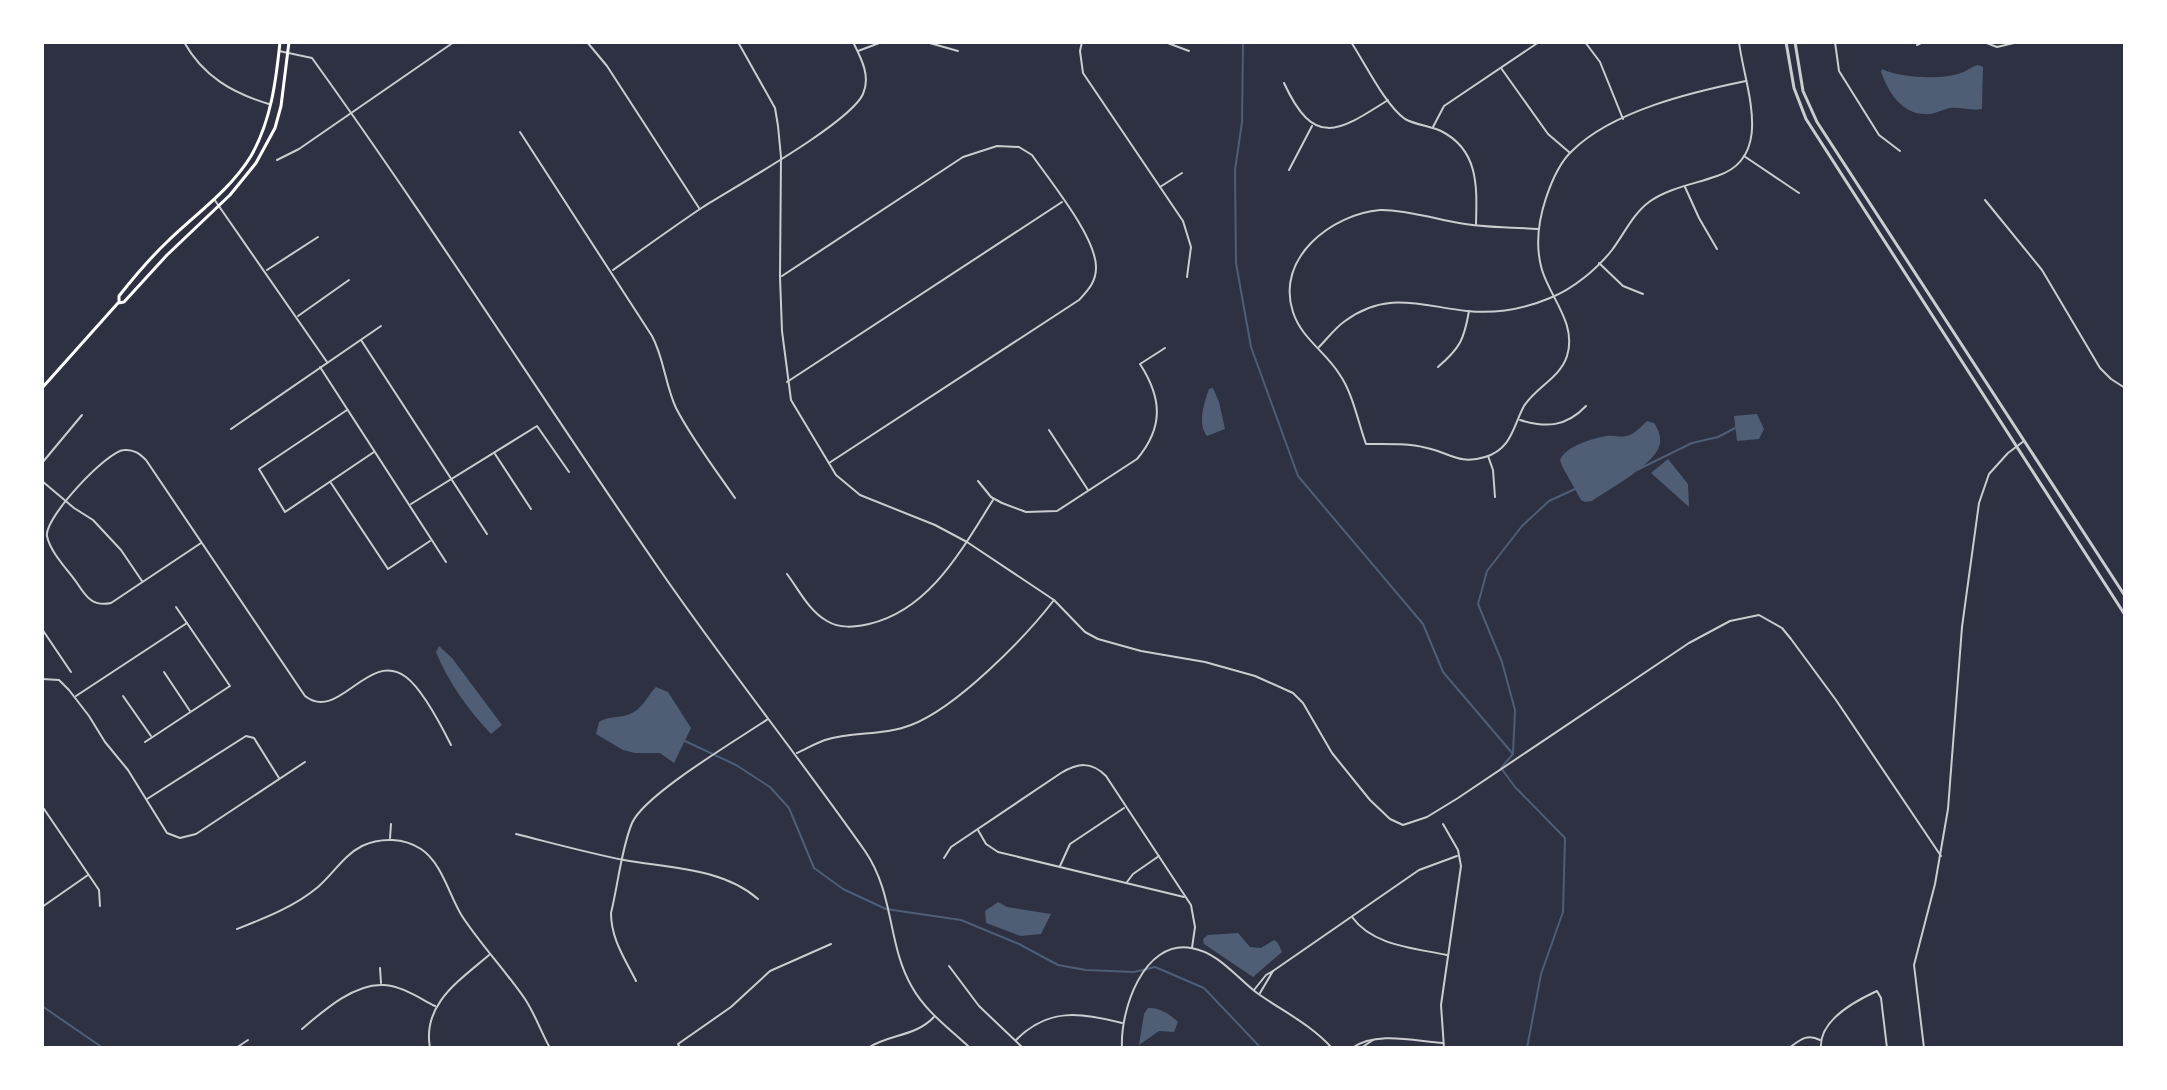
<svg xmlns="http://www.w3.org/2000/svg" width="2167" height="1090" viewBox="0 0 2167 1090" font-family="Lato,sans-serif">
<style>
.water{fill:#4f5d75}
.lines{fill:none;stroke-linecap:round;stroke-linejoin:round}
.stream{stroke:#4f5d75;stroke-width:2}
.minor{stroke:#caccd0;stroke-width:2}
.tertiary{stroke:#caccd0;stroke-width:3}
.primary{stroke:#fff;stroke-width:3}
</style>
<rect width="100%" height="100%" fill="#2d3142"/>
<g class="water">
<path d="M1978,65L1983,67L1982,109C1970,111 1961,107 1950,108C1941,110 1933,115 1925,114C1901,114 1888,91 1881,72L1882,69C1900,78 1941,80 1961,73C1967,71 1971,67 1978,65Z"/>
<path d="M1213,388L1219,402L1225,429L1207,436C1197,424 1204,403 1209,389Z"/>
<path d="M1757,414L1764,429L1759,439L1737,441L1734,416Z"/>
<path d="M1647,421L1654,423C1659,430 1662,439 1659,447C1652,466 1609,489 1592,501L1585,502L1581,500L1562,466L1560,460C1566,446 1591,439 1606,436C1615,435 1623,439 1632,434C1637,431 1643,425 1647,421Z"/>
<path d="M1668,459L1688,484L1689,507L1651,473Z"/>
<path d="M439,646L452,658L502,725L491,734C469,711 448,682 436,652Z"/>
<path d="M656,687L668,692L691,728L674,763L660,753H635L623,750L596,734L599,722C609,716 617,718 627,715C643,710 646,697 656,687Z"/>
<path d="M998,902L1007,907L1051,914L1041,934L1021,936L986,923L985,911Z"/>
<path d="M1238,933L1250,947L1261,948L1274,940L1278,943L1282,952L1253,977L1204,944L1203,939L1208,935Z"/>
<path d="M1148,1008C1159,1007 1170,1014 1178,1022L1174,1032L1159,1031L1139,1045L1144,1014Z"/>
</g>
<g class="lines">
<g class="stream">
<path d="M1243,42L1242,122L1235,170L1236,263L1251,347L1298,476L1423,624L1443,672L1513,754"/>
<path d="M1637,470L1692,443L1718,437L1735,428"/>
<path d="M685,741L736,765L770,787L789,808L814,868L843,889L886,909L961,920L1019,944L1058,965L1086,970L1134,972L1155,967L1204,988L1261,1048"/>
<path d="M42,1006L103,1048"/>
<path d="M1527,1048L1541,974L1563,912L1565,838L1515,787L1501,768L1513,754L1515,710L1502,662L1478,604L1487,571L1522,526L1549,501L1575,489"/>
</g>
<g class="minor">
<path d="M184,42C203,76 232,93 269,104"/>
<path d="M587,42L607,66L699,208"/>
<path d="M738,42L775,108L778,126L781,157L780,277L782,331L791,400L836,475L860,495L935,525L967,542L1054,600L1085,632L1098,639L1141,651L1205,662L1255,676L1293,693L1303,703L1332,753L1370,800L1390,819L1403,825L1427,817L1458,798L1689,643L1730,621L1759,615L1782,628L1791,639L1836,700L1941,856"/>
<path d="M926,42L958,51"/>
<path d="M1082,42L1080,51L1083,73L1183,221L1191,247L1187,277"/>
<path d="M1165,42L1189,51"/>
<path d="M1351,42C1365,63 1385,105 1405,119C1416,125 1430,126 1441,131C1479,150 1477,187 1476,224"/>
<path d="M1585,42L1600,62L1623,119"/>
<path d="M1835,42L1839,71L1879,135L1900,151"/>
<path d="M1984,42L1997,47L2014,43"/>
<path d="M1917,45L1923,42"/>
<path d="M279,51L312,58C433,226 544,402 662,573C727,667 799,757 865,851C895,895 887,944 912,987C926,1012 950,1029 970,1048"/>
<path d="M858,51L882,42"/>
<path d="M1501,68L1548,134L1569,152"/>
<path d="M1284,83C1314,148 1338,132 1388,100"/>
<path d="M1433,127L1444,106L1539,42"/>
<path d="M520,132L652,336C664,358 665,384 676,408C692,439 715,469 735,498"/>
<path d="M1744,156L1799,193"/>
<path d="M277,160L299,149L454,42"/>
<path d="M1289,170L1312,126"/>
<path d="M1160,187L1182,173"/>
<path d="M1685,187L1699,218L1717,249"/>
<path d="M214,199L327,362"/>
<path d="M1985,200L2042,270L2100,368L2111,379L2125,388"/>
<path d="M1538,229C1512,227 1485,228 1459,223C1436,219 1402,209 1380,210C1332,214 1275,258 1293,312C1301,338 1326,352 1340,375C1353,394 1358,422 1366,444C1386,444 1407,443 1427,448C1450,453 1459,465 1485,457C1512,449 1513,426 1524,406C1536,387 1560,378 1567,356C1577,324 1551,299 1542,270C1535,246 1538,222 1546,198C1551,183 1560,162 1572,151C1612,111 1692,92 1746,81"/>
<path d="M1599,263L1623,286L1643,294"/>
<path d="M267,270L318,237"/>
<path d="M613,270C643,249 673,227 703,207C736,186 850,123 863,94C871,76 861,58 853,42"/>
<path d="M782,276L963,157L997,146L1019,147L1032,155C1050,181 1097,238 1096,268C1096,282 1088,290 1079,300L829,463"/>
<path d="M298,316L349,280"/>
<path d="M361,340L487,534"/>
<path d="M1319,347C1327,339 1335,328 1345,321C1387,290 1421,306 1467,311C1496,314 1524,309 1550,298C1573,289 1597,269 1612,250C1624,234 1633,214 1649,202C1668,188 1695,184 1717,176C1776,157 1744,85 1739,42"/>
<path d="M320,367L446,562"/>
<path d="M1438,367C1460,348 1464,340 1469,311"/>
<path d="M787,382L1062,202"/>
<path d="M347,410L259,469L285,512L374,452"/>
<path d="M1520,420C1546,428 1566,427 1586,406"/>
<path d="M231,429L381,326"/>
<path d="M1049,430L1088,490"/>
<path d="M495,454L531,509"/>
<path d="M1488,456L1493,470L1495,497"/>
<path d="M42,463L82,415"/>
<path d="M42,481L74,508L93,520L121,550L142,581"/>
<path d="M978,481L991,497L1002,503L1026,512L1057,511L1137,459C1164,427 1162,398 1140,364L1165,348"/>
<path d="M331,483L388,569L430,541"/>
<path d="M411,504L537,426L569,472"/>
<path d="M201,543L111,603C93,607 86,597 77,583C68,570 50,552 47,536C44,518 107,451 124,450C134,449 140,454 146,460L305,696C339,723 368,649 406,677C422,689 442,727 451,745"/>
<path d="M787,574C799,590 809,611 827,621C840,629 855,627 869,624C930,610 962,549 993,500"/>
<path d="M42,629L71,672"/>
<path d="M164,672L190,711"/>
<path d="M42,679L59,680L69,690L89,716L105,742L128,770L167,833L180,838L196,834L305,762"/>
<path d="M76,696L187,623"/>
<path d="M123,696L151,736"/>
<path d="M145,742L230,686L176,607"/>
<path d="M797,753C806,749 816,743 825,740C853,731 883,736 911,725C956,708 1024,639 1054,600"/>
<path d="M147,799L246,736L254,738L279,778"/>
<path d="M42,806L99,890L100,906"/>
<path d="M1443,824L1458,850L1461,866L1441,1005L1444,1048"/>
<path d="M978,830L986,844L998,852L1184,897"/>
<path d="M516,834C552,843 588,853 624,860C669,868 723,868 758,899"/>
<path d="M390,838L391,824"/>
<path d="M944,858L951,847L1061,773C1078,763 1091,761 1106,776L1191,905L1195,927L1192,948"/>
<path d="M1060,866L1070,844L1124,808"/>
<path d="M1127,882L1133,874L1159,856"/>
<path d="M42,907L88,875"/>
<path d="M1352,917C1373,946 1414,948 1447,955"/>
<path d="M237,929C265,918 294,907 318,887C333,874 344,855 362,846C381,837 404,838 421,849C442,863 449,895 462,916C481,945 505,970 525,999C535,1014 541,1032 550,1048"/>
<path d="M949,966L979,1006L1023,1048"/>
<path d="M380,968L381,983"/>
<path d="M1273,971L1419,870L1457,856"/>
<path d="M636,981C625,959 611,939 611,913C618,885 621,850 632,823C645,794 737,740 768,719"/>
<path d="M1254,990L1266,975L1273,971L1260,993"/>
<path d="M302,1029C323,1011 354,983 384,985C402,986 419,998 435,1006"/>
<path d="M1016,1040C1049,1007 1080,1013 1122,1023"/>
<path d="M236,1048L248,1040"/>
<path d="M430,1048C422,1004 459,981 489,955"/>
<path d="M680,1048L678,1044L731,1007L770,971L831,944"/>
<path d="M868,1048C889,1034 915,1037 934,1017"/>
<path d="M1122,1048C1120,1011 1143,940 1191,948C1218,952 1237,978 1257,993C1284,1012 1310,1024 1332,1048"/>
<path d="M1352,1048C1377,1031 1414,1041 1443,1043"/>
<path d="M1361,1048L1373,1040"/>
<path d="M1789,1048C1800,1040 1807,1033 1820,1040"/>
<path d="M1821,1048C1819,1020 1855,1001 1877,991L1881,998L1887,1048"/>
<path d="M1924,1048L1914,965L1935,884L1948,809L1962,627L1979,503L1989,474L2008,453L2024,441"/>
</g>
<g class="tertiary">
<path d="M1786,42L1794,88L1806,119L2125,615"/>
<path d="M1795,42L1803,91L1817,122L2125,596"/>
</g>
<g class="primary">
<path d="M119,302V296C134,277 150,258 168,241C196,214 231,189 251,156C271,121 276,81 280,42"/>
<path d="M42,388L118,303L124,302L167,255L230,195L256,163L275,128L281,106L289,42"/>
</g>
</g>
<rect width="2167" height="1090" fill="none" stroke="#ffffff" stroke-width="88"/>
</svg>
